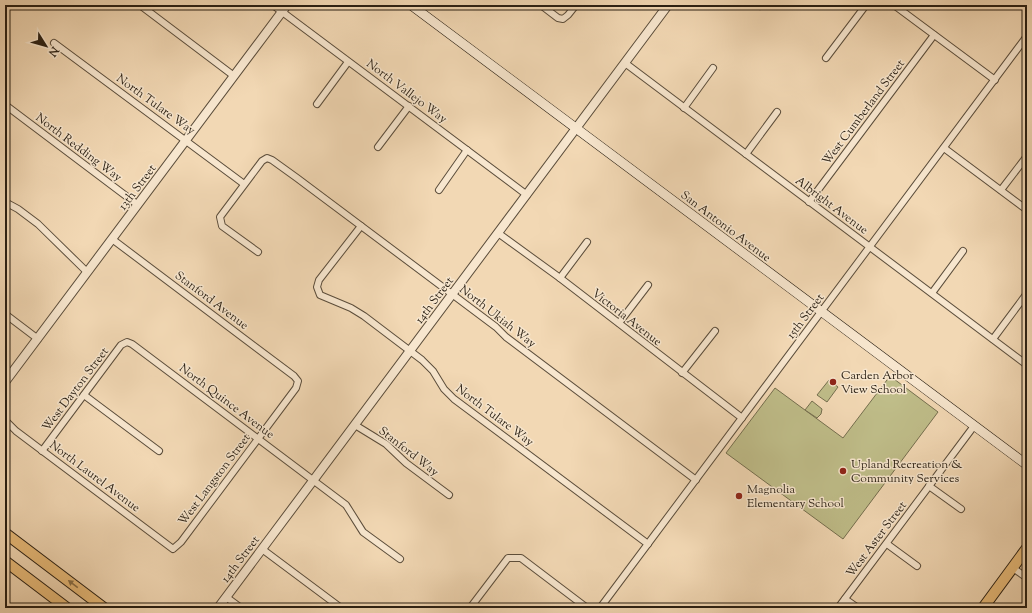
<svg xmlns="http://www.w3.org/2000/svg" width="1032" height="613" viewBox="0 0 1032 613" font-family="'Sorts Mill Goudy',serif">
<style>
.green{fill:#bfbd89;stroke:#746e4e}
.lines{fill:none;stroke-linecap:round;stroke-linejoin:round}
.minor-casing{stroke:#5b4d3b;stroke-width:8}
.tertiary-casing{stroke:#5b4d3b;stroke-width:10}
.secondary-casing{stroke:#291f13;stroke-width:10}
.primary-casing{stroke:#291f13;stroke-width:12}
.minor{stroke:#f7e6ce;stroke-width:6}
.tertiary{stroke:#f7e6ce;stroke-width:8}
.secondary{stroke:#f7e6ce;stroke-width:9}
.primary{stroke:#e9bc7a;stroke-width:10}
.oneway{fill:#896e46}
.poi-dot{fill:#8f2418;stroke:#f7e6ce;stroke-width:1.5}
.labels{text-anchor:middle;stroke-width:3;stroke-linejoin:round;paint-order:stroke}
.street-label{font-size:12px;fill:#291f13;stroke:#f7e6ce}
.poi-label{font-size:12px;fill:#291f13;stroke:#f7e6ce;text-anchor:start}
</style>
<rect width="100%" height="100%" fill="#f2d8b4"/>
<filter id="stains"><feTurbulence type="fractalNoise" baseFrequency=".005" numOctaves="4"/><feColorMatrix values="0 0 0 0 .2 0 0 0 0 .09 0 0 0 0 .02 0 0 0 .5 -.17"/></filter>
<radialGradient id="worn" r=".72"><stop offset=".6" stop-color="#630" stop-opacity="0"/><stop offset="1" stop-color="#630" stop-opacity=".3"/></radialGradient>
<g class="green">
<path d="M890,376L938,412L843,539L726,453L775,388L843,438Z"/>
<path d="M829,380L838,387L827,402L817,395Z"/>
<path d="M812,401L822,409L821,414L817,418L805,410Z"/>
</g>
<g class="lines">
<g class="minor-casing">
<g id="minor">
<path d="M140,5L234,76"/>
<path d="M273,5L527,195"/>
<path d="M541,5L558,18L563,19L568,15L576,5"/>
<path d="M894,5L995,80"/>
<path d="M760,6L761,5"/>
<path d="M54,43L244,184"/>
<path d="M826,58L866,5"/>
<path d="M625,63L1027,365"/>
<path d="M317,104L348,62"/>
<path d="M8,107L138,205"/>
<path d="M684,108L713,68"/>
<path d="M378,147L409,106"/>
<path d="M944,148L1027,210"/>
<path d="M746,154L777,112"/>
<path d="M439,190L467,150"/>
<path d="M1001,190L1027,156"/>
<path d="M5,202L18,209L38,224L87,272"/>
<path d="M809,202L934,35"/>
<path d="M361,226L319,280L317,287L320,295L351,308L364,316L422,360L433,371L444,389L454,399L648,544"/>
<path d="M498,233L560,278L742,418"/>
<path d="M258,252L222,226L220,217L262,161L267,158L272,160L297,178L496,327L506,337L696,480"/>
<path d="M560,278L587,242"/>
<path d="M932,293L963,251"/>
<path d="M5,314L38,339"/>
<path d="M619,323L648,285"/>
<path d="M993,339L1025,296"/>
<path d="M682,373L715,331"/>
<path d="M84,395L159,451"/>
<path d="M5,420L16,431L173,549L181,542L296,388L298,381L294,376L112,239"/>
<path d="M355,425L386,444L406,463L449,495"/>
<path d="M42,451L121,345L127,342L132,344L346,505L363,532L400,559"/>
<path d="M929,486L961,509"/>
<path d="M887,544L917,566"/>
<path d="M262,549L341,608"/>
<path d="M1013,568L1027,578"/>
<path d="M226,597L241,608"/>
<path d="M845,599L858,608"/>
<path d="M470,608L508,558H521L587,608"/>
<path d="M600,608L1027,36"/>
<path d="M838,608L974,426"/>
</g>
</g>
<g class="tertiary-casing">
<g id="tertiary">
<path d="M5,382L287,5"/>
<path d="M218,608L668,5"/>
</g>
</g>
<g class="secondary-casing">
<path id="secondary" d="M411,5L1027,465"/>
</g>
<g class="primary-casing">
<g id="primary">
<path d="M5,533L104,608"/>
<path d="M5,561L67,608"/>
<path d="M983,608L1027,548"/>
</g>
</g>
<use href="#minor" class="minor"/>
<use href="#tertiary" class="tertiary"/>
<use href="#secondary" class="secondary"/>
<use href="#primary" class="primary"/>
</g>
<defs><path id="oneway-solid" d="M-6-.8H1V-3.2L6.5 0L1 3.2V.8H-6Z"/></defs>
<use class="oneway" href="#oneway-solid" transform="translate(73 584) rotate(-143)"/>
<g class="poi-dot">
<circle cx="833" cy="382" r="4"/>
<circle cx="843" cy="471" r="4"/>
<circle cx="739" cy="496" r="4"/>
</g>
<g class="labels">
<g class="street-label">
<text transform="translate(407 91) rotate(37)" y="4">North Vallejo Way</text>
<text transform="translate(156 104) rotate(36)" y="4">North Tulare Way</text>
<text transform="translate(863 112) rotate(-53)" y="4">West Cumberland Street</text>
<text transform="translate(79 147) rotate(37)" y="4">North Redding Way</text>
<text transform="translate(137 187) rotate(-53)" y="4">13th Street</text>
<text transform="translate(832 205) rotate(37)" y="4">Albright Avenue</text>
<text transform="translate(726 226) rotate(37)" y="4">San Antonio Avenue</text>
<text transform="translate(212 300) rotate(37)" y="4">Stanford Avenue</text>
<text transform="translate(434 300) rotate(-53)" y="4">14th Street</text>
<text transform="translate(498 316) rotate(38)" y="4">North Ukiah Way</text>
<text transform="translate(805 316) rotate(-53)" y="4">15th Street</text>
<text transform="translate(627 317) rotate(38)" y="4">Victoria Avenue</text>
<text transform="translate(75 389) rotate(-53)" y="4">West Dayton Street</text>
<text transform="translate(227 401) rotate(37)" y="4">North Quince Avenue</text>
<text transform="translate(495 415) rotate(37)" y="4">North Tulare Way</text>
<text transform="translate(409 451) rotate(38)" y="4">Stanford Way</text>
<text transform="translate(95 476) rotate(37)" y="4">North Laurel Avenue</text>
<text transform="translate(214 479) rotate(-53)" y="4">West Langston Street</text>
<text transform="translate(876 539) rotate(-53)" y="4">West Aster Street</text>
<text transform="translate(240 559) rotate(-53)" y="4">14th Street</text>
</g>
<g class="poi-label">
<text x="841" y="379">Carden Arbor<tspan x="841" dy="14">View School</tspan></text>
<text x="851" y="468">Upland Recreation &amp;<tspan x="851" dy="14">Community Services</tspan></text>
<text x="747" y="493">Magnolia<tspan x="747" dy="14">Elementary School</tspan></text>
</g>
</g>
<rect width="1032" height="613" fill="none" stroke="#f2d8b4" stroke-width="20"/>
<rect x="6" y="6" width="1020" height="601" fill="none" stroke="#291f13" stroke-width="2"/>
<rect x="10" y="10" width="1012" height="593" fill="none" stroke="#291f13"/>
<g transform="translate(46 46) rotate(127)" stroke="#f7e6ce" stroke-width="3" paint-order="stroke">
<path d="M0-3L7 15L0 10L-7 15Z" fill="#291f13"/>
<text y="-6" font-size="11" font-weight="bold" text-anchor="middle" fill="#291f13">N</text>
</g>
<rect width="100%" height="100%" filter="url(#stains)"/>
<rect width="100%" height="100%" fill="url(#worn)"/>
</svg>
